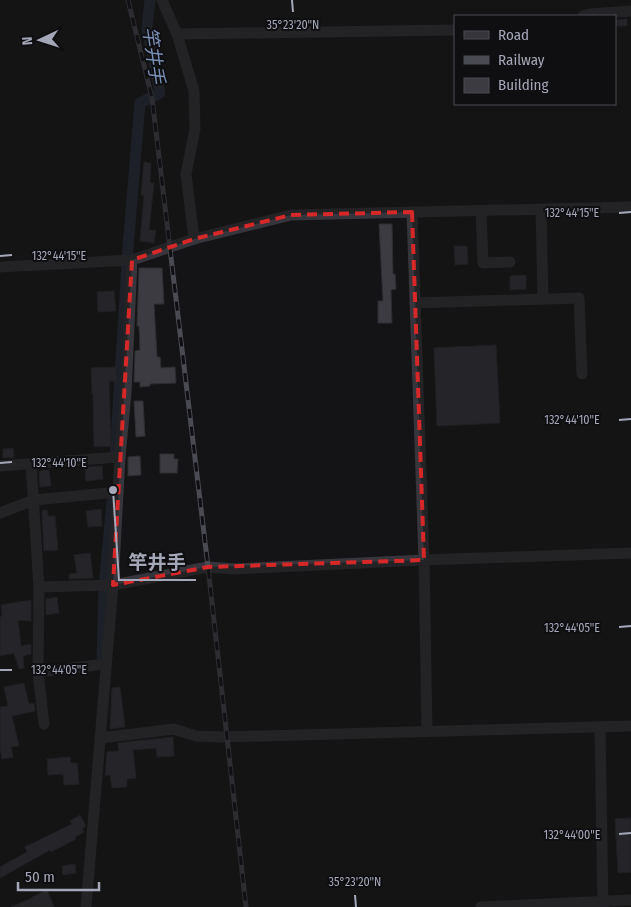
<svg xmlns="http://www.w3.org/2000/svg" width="631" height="907" viewBox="0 0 631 907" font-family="'Fira Sans Condensed','Noto Sans JP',sans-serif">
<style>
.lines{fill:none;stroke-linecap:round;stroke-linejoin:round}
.canal{stroke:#29303b;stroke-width:11}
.building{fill:#3b3b41;stroke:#2e2e32}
.minor{stroke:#35353b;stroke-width:11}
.rail-casing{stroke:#494a52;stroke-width:5}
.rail{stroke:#0f0f11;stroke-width:3;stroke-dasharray:9;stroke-linecap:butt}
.marked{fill:none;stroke:#d62828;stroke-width:4;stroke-dasharray:10 6;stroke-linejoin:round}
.ticks{fill:none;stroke:#a4a7b7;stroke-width:2}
.labels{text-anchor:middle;stroke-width:4;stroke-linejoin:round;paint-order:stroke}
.water-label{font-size:19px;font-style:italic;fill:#798eb5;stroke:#0f0f11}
.ticks-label{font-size:12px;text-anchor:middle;fill:#a4a7b7;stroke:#0f0f11;stroke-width:4;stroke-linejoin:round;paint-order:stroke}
.leader{fill:none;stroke:#a4a7b7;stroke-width:2}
.callout-dot{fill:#a4a7b7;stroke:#0f0f11;stroke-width:2}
.callout-label{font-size:19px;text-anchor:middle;font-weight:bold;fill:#a4a7b7;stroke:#0f0f11;stroke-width:4;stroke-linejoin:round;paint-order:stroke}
</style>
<rect width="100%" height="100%" fill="#141416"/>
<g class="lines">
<g class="canal">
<path d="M115,457L128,248L140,103L160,93L147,28L150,0"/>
<path d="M102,662L104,588L113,491"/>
</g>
</g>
<g class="building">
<path d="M627,19V26H615V20Z"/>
<path d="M144,162L151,163L150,183H154L149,230H156L154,243L140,241L144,195H141Z"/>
<path d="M379,224H392L393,274H395L396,289L391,290L392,323H378V301H383Z"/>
<path d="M454,246H467L468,264L455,265Z"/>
<path d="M139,268H162L164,304H154L157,357H160L161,368L175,367L176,383L150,384V386L140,387V382H134L135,351L140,350L139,326H137Z"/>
<path d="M526,275V289L510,290V276Z"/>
<path d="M114,291L116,311L98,312L97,292Z"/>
<path d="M496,345L500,423L437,426L434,348Z"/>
<path d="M116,367L117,381H109L111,446L94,447L93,394H92L91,368Z"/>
<path d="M134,401H143L145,436L136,437Z"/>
<path d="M13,448L14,457L3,458V449Z"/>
<path d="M160,454H174V459H178L177,473H160Z"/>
<path d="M140,456L141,475L128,476V457Z"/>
<path d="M102,466L103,479L86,481L85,467Z"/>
<path d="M49,470L51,486L40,487L39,471Z"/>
<path d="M101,509L102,526L88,527L86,511Z"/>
<path d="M47,510L48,516H55L58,550L44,551L42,511Z"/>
<path d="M90,553L93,578L69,579V574L77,573L74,555Z"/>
<path d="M57,597L59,613L46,615V599Z"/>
<path d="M31,600V621L18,620L21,646L31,644V654L23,656L24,668L19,669L14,653L0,656V617L2,616L1,605Z"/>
<path d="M24,683L29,704L34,703L35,711L12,716L19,746L11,747L13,757L2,759L0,748V707L8,706L4,687Z"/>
<path d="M120,687L125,727L110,729L112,688Z"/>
<path d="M173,737L174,756L157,757L156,748L133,750L136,778L127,779V787L112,788L110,775L105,776L107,752L119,751L118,743Z"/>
<path d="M70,757L71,763H77L79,784L64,785L63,774L48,775L47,759Z"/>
<path d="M80,815L85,824V827L82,829L84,832L75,837L76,839L51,852L50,850L0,878V867L27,852L25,847L72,824L70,821Z"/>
<path d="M631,818V872L618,873L615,819Z"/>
<path d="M75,864L76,873L63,875L62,866Z"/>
<path d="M47,890L54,907H11L32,898V897Z"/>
</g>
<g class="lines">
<g class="minor">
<path d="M162,0L177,34L194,91L195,129L186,174L194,239"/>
<path d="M583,16L590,14L631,11"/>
<path d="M177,34L455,30"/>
<path d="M541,209L543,298"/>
<path d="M481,211L483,263L510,262"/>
<path d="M412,212L424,560L427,732"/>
<path d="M0,267L132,260L194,239L291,215L631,207"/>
<path d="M415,303L579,298L582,374"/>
<path d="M31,464L39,587L38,672L44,724"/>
<path d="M0,466L120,457"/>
<path d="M0,513L34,500L118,492"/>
<path d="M39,587L113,585L208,567L235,569L424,560L631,553"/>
<path d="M38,672L106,664"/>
<path d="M600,727L603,907"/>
<path d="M100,738L174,729L196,736L222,737L631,726"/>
<path d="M86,907L113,585L120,457L126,393L132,260"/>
<path d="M481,907L631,900"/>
</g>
<g class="rail-casing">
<path id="rail" d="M128,0L152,98L208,567L246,907"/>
</g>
<use href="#rail" class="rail"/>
</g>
<path d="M0 0H631V907H0ZM412,212L424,560L208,567L113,585L132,260L194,239L291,215Z" fill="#141416" fill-opacity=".55" fill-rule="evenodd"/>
<path class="marked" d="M412,212L424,560L208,567L113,585L132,260L194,239L291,215Z"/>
<path class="ticks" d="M292,0L293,12M619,213L631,212M0,256L12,255M619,420L631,419M0,463L12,462M619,627L631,626M0,670H12M619,834L631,833M355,895L356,907"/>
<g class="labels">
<g class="water-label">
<text transform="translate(154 55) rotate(82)" y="7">竿井手</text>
</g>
</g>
<g class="ticks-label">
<text x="293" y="29">35°23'20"N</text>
<text x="572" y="217">132°44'15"E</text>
<text x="59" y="260">132°44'15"E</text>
<text x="572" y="424">132°44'10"E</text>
<text x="59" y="467">132°44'10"E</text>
<text x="572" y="632">132°44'05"E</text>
<text x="59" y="674">132°44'05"E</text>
<text x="572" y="839">132°44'00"E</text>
<text x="355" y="886">35°23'20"N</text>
</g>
<path class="leader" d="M113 490L119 580H196"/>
<circle class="callout-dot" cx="113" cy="490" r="5"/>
<g class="callout-label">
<text x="157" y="569">竿井手</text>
</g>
<rect x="454" y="15" width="162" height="90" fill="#0f0f11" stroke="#4b4c53"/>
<rect x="464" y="31" width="25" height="8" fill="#35353b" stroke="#4b4c53"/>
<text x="498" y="40" font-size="15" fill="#a4a7b7">Road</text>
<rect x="464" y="56" width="25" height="8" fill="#494a52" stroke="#4b4c53"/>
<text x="498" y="65" font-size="15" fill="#a4a7b7">Railway</text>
<rect x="464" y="78" width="25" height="15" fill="#3b3b41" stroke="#4b4c53"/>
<text x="498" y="90" font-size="15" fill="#a4a7b7">Building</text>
<g transform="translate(40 40) rotate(266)" stroke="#0f0f11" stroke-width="4" paint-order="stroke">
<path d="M0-4L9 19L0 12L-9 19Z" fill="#a4a7b7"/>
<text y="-8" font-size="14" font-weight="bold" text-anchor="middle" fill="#a4a7b7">N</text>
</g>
<path d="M18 882v8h81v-8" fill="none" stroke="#a4a7b7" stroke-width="2.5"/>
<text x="25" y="882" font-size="15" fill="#a4a7b7" stroke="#0f0f11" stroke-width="4" paint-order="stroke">50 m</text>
</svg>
